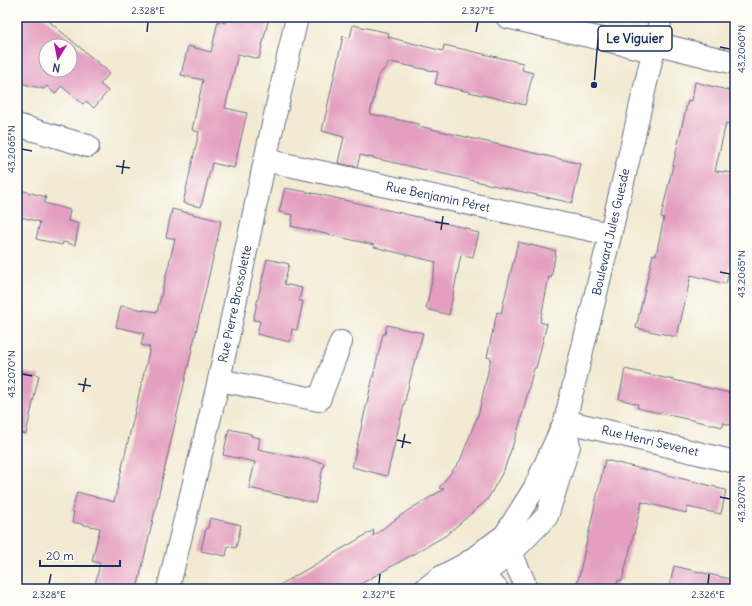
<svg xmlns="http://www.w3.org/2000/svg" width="752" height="606" viewBox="0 0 752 606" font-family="Delius,sans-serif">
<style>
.building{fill:#e49fc0;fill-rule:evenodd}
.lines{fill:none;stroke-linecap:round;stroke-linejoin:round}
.street-casing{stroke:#667087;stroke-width:24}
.street{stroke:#fff;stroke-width:22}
.ticks{fill:none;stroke:#1b2f5e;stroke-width:1.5}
.labels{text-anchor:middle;stroke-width:3.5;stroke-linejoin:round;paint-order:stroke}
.street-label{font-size:12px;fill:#1b2f5e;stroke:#fdfcf7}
.leader{fill:none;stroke:#1b2f5e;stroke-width:1.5}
.callout-dot{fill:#1b2f5e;stroke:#fdfcf7;stroke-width:1.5}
.callout{fill:#fdfcf7;stroke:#1b2f5e;stroke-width:1.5}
.callout-label{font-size:13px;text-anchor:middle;font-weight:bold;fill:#1b2f5e}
.neatline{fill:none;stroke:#1b2f5e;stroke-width:1.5}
.ticks-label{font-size:10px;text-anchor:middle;fill:#1b2f5e}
</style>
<rect width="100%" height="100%" fill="#fdfcf7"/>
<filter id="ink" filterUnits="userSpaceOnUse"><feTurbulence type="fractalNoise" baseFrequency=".025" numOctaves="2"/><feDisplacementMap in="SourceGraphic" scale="8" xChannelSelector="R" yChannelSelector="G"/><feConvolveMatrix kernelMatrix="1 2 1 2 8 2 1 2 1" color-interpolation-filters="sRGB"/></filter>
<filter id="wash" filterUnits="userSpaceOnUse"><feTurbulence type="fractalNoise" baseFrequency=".012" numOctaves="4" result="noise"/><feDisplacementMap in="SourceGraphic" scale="16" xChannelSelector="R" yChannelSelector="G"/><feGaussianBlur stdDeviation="0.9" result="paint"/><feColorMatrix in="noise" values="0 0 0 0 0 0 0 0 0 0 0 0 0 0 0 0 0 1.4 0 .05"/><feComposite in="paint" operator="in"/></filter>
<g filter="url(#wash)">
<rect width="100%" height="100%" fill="#f2ead2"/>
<g id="blocks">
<g class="building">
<path d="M17,17H44L110,73L100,84L108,91L94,108L86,101L83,104L61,86L55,94L47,86L44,89L17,82ZM46,46H70V70H46Z"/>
<path d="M226,17H269L259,59L238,54L225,108L247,113L234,168L212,163L201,207L183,203L199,132L192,130L203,80L181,75L188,46L211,52L218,21L225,23Z"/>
<path d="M353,25L389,33L388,37L443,51L444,45L523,63L522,70L533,73L525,105L435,84L438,72L390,62L379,75L370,114L419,124V126L581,164L572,203L360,155L357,167L338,163L344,137L322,131L343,36L350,38Z"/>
<path d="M695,82L735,92V107L731,124L726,123L715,171L735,173V267L730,266L726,284L691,275L677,337L636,328L653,254L656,255L664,218L661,217L688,100L692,101Z"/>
<path d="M285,188L318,194L470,229V231L479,233L473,257L461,255L449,315L426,309L436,262L374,247V245L291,226L293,215L279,212Z"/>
<path d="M17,189L46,197L44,203L70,210L68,221L79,224L75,245L63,242L62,245L36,239L40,222L17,216Z"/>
<path d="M172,209L221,221L218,236L137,589H94L100,563L92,561L100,528L72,522L74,512L72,511L77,492L114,502L150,347L141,345L144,333L116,327L121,306L157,312L175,239L166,237Z"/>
<path d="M518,242L556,251L551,278L549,277L540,322L547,324L536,368H534L519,427L504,470L487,500L445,536L352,589H273L374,530L373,536L407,511L444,489L439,488L460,461L479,412L491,358L487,357L497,312L501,313Z"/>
<path d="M267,259L289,264L284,284L302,288L299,301H303L297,330L292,329L290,342L257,334L260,321L253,320Z"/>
<path d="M387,325L423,333L416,359H415L387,476L352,467L383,334H385Z"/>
<path d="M625,369L735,394V426L723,423V427L637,408L638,404L619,399Z"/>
<path d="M17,371L39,375L26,434L17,433Z"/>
<path d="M229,429L251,434V436L260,438L258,449L324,463L315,503L249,488L255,462L223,455Z"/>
<path d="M605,460L716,487V488L726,490L721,514L687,507L686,513L642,502L622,581L618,580L616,589H594L577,585Z"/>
<path d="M210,518L241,525L236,548L228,546L226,556L201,551L206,528H208Z"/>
<path d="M674,566L734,580L733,589H669Z"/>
</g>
</g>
</g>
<g filter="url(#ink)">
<use href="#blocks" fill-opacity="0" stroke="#667087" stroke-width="1"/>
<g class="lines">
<g class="street-casing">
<g id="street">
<path d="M507,17L653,51"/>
<path d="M654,43L735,63"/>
<path d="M17,125L88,146"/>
<path d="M265,160L610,234"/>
<path d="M219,380L319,400L341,342"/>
<path d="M565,421L735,462"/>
<path d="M168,589L219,380L265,160L297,17"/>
<path d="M425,589L441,577L466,564L505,535L534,489L565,421L629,157L661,17"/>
<path d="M458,589L472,583L511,553L547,516L569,446L566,428"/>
<path d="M497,589L481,576L487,548L511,553L524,582L525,589"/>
</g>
</g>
<use href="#street" class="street"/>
</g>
</g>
<path class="ticks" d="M147,32L148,22M476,32L478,22M720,47L730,49M22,149L32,151M116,166L130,168M122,174L124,160M435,222L449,224M441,230L443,216M720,272L730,274M22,374L32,376M78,384L91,386M83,392L86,378M397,440L411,443M402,448L405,434M720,497L730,499M49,584L51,574M379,584L380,574M708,584L709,574"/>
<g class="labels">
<g class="street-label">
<text transform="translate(438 197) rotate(12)" y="4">Rue Benjamin Péret</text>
<text transform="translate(611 232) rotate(-77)" y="4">Boulevard Jules Guesde</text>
<text transform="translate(235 304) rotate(-78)" y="4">Rue Pierre Brossolette</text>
<text transform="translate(650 441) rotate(13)" y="4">Rue Henri Sevenet</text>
</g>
</g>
<path class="leader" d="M594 85L598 39"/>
<circle class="callout-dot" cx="594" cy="85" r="4"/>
<rect class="callout" x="598" y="26" width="74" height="25" rx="4"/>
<g class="callout-label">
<text x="635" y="43">Le Viguier</text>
</g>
<rect width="752" height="606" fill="none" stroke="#fdfcf7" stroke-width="44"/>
<g transform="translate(58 58) rotate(190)"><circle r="19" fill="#fdfcf7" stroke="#a3aaba"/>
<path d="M0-3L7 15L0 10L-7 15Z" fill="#b5179e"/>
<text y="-6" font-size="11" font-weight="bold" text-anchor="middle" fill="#1b2f5e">N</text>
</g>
<path d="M40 560v6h80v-6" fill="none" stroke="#1b2f5e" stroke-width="2"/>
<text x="46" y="560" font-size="12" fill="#1b2f5e" stroke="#fdfcf7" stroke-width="3" paint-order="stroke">20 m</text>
<rect x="22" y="22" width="708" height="562" class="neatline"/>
<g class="ticks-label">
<text x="148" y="14">2.328°E</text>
<text x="478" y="14">2.327°E</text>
<text transform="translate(741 49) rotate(-90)" y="4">43.2060°N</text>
<text transform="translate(11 149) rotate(-90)" y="4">43.2065°N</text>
<text transform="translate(741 274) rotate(-90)" y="4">43.2065°N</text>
<text transform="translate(11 374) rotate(-90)" y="4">43.2070°N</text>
<text transform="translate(741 499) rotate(-90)" y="4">43.2070°N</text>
<text x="49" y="598">2.328°E</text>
<text x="379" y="598">2.327°E</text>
<text x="708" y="598">2.326°E</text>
</g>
</svg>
